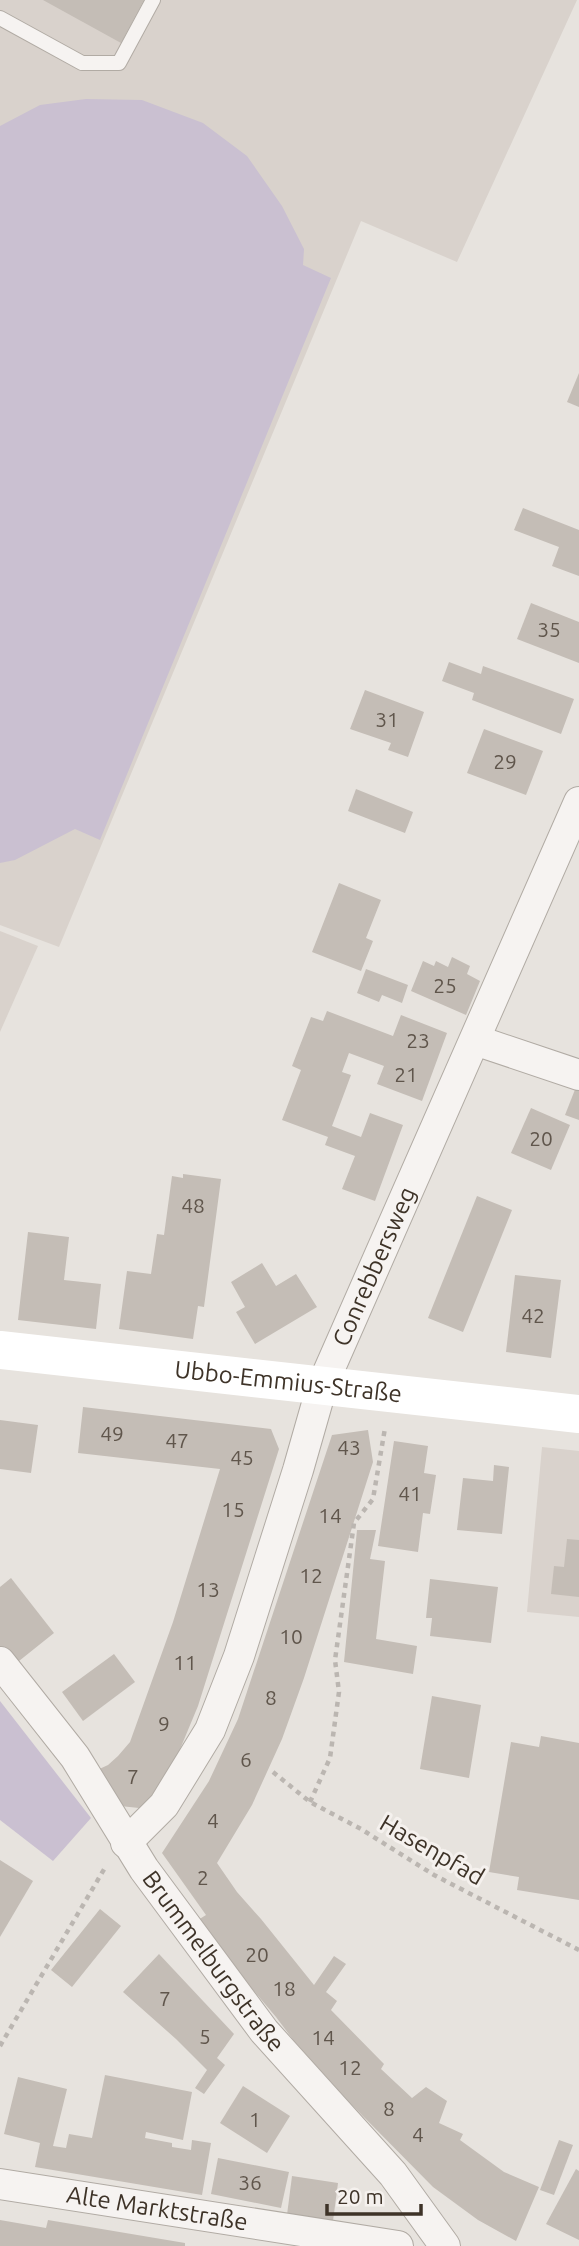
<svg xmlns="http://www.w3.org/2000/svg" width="579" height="2246" viewBox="0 0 579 2246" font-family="Ubuntu,sans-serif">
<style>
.built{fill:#d9d2cc}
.green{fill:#cac0d1}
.building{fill:#c4bdb6}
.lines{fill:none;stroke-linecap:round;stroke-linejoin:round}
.service-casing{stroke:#b1aba4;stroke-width:16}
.minor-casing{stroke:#b1aba4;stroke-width:32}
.path{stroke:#bbb6b1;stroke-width:4.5;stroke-dasharray:5 5;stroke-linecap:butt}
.service{stroke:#f6f3f1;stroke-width:14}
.minor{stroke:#f6f3f1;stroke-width:30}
.secondary{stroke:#fff;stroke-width:38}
.labels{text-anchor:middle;stroke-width:6;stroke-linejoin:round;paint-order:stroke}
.number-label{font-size:21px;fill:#60564c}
.street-label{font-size:24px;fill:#3e3328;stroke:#f5f1ee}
</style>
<rect width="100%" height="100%" fill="#e7e3de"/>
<g class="built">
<path d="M0,0H577L457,262L361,221L59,947L0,925Z"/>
<path d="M0,931L38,946L0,1032Z"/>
<path d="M542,1447L579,1451V1617L527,1612Z"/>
</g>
<g class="green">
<path d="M86,99L142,100L203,123L247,156L282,206L304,249L303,265L331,278L100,840L75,829L15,860L0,863V126L40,105Z"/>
<path d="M0,1701L91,1818L53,1861L0,1820Z"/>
</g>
<g class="building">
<path d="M43,0H144L121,43Z"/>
<path d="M579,373V407L567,402Z"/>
<path d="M523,508L579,530V576L552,566L559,547L514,530Z"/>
<path d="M531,603L579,622V663L517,639Z"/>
<path d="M449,662L481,674L483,666L574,699L561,734L472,700L474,693L442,681Z"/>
<path d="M365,690L424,712L408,757L388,750L391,743L350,729Z"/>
<path d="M484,729L543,751L526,795L467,773Z"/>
<path d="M356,789L413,812L405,833L348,811Z"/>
<path d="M339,883L381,900L366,938L373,941L361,971L312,952Z"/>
<path d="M452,957L470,966L467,974L480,981L466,1015L411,991L423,961L434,966L436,961L448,967Z"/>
<path d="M366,969L408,985L402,1003L382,995L379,1002L357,993Z"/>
<path d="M327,1011L393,1036L401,1015L447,1033L422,1101L377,1084L384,1066L349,1053L342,1072L351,1075L332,1126L361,1137L370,1113L403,1125L375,1201L342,1189L355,1156L325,1145L328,1137L282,1120L301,1070L292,1066L311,1017L323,1021Z"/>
<path d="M576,1087L579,1088V1120L565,1115Z"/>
<path d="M531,1108L570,1125L551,1170L511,1153Z"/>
<path d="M183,1174L221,1179L204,1307L198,1306L193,1339L119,1329L127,1271L151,1274L157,1234L164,1235L172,1176L183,1178Z"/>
<path d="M477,1196L512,1210L463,1332L428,1318Z"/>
<path d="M28,1232L69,1237L64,1280L101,1284L96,1329L18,1320Z"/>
<path d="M262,1263L276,1286L296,1274L317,1307L255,1344L236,1312L245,1307L231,1282Z"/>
<path d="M515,1275L561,1280L551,1358L506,1352Z"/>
<path d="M83,1407L271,1429L279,1449L198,1706L173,1766L151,1799L139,1808L120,1806L95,1771L108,1765L118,1756L130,1742L173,1622L220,1469L78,1453Z"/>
<path d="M0,1420L38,1425L31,1473L0,1469Z"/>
<path d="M368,1430L373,1462L304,1678L282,1739L252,1805L217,1863L237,1892L261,1919L314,1985L334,1956L346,1964L326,1992L337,2001L331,2010L384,2064L381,2069L412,2098L426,2087L447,2101L439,2123L463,2134L460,2140L504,2172L539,2187L516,2241L478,2220L433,2187L349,2102L294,2041L276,2017L220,1951L198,1920L206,1915L162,1853L209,1781L238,1719L332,1435Z"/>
<path d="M394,1441L428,1446L424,1473L436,1475L430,1514L423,1513L418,1552L378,1546Z"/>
<path d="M494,1465L509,1467L502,1534L457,1530L463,1478L493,1481Z"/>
<path d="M357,1530H376L370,1559L385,1561L376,1639L417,1646L413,1674L344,1662Z"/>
<path d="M567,1539L579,1540V1597L551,1594L554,1566L564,1567Z"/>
<path d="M11,1578L54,1633L14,1665L0,1648V1587Z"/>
<path d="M430,1579L498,1587L491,1643L430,1636L432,1618H426Z"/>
<path d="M114,1654L135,1682L83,1721L62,1692Z"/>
<path d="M432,1696L481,1705L469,1778L420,1769Z"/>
<path d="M541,1736L579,1743V1900L517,1890L519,1877L489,1872L511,1742L539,1747Z"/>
<path d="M0,1860L33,1881L0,1937Z"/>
<path d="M100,1909L121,1926L72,1987L51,1970Z"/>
<path d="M159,1954L234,2034L217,2058L225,2065L204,2094L195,2088L207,2070L176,2039L123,1992Z"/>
<path d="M105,2075L192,2092L183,2140L146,2132L145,2138L172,2143V2147L191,2150L192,2140L211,2143L202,2195L35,2167L40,2143L4,2134L18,2077L67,2089L53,2146L66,2148L69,2134L92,2138Z"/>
<path d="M243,2086L290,2116L267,2153L220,2123Z"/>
<path d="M559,2140L573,2145L554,2195L540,2190Z"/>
<path d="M218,2158L289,2172L281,2208L211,2194Z"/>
<path d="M576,2169L579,2171V2240L546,2224Z"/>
<path d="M292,2176L338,2183L333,2221L287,2215Z"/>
<path d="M0,2220L46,2228L48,2220L185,2243V2246H0Z"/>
</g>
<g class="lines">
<g class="service-casing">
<path id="service" d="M0,18L82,63H119L153,0"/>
</g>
<g class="minor-casing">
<g id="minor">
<path d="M475,1040L579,1075"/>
<path id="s1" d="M0,1662L75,1757L144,1869L264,2031L393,2174L445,2246"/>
<path id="s2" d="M126,1843L164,1805L210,1730L239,1656L298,1470L322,1386L579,802"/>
<path id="s3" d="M0,2184L398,2246"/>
</g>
</g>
<g class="path">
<path d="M273,1772L310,1802L361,1829L434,1875L579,1950"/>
<path d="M310,1802L330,1758L339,1692L335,1660L354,1523L373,1499L385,1428"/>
<path d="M0,2046L106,1866"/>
</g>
<use href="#service" class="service"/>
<use href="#minor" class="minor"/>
<path class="secondary" id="s4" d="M0,1350L579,1414"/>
</g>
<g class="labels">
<g class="number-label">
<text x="549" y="637">35</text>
<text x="387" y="727">31</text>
<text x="505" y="769">29</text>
<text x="445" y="993">25</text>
<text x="418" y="1048">23</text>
<text x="406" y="1082">21</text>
<text x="541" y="1146">20</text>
<text x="193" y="1213">48</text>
<text x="533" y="1323">42</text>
<text x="112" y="1441">49</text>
<text x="177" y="1448">47</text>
<text x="349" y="1455">43</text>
<text x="242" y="1465">45</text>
<text x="410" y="1501">41</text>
<text x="233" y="1517">15</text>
<text x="330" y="1523">14</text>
<text x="311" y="1583">12</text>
<text x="208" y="1597">13</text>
<text x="291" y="1644">10</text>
<text x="185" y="1670">11</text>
<text x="271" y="1705">8</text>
<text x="164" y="1731">9</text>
<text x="246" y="1767">6</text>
<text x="133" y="1784">7</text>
<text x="213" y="1828">4</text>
<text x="203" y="1885">2</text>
<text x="257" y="1962">20</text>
<text x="284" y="1996">18</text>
<text x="165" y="2006">7</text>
<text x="205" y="2044">5</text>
<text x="323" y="2045">14</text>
<text x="350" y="2075">12</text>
<text x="389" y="2116">8</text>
<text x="255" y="2127">1</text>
<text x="418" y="2142">4</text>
<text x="250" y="2190">36</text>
</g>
<g class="street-label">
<text dy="8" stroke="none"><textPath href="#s2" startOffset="634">Conrebbersweg</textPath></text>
<text dy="8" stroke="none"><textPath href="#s4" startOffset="290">Ubbo-Emmius-Straße</textPath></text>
<text transform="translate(432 1850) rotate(30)" y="8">Hasenpfad</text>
<text dy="8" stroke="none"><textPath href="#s1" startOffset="368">Brummelburgstraße</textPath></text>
<text dy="8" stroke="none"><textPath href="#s3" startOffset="159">Alte Marktstraße</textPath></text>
</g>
</g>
<path d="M327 2204v10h94v-10" fill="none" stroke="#3e3328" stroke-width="3.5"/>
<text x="337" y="2204" font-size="21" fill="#3e3328" stroke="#f5f1ee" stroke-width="5" paint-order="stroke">20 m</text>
</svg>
